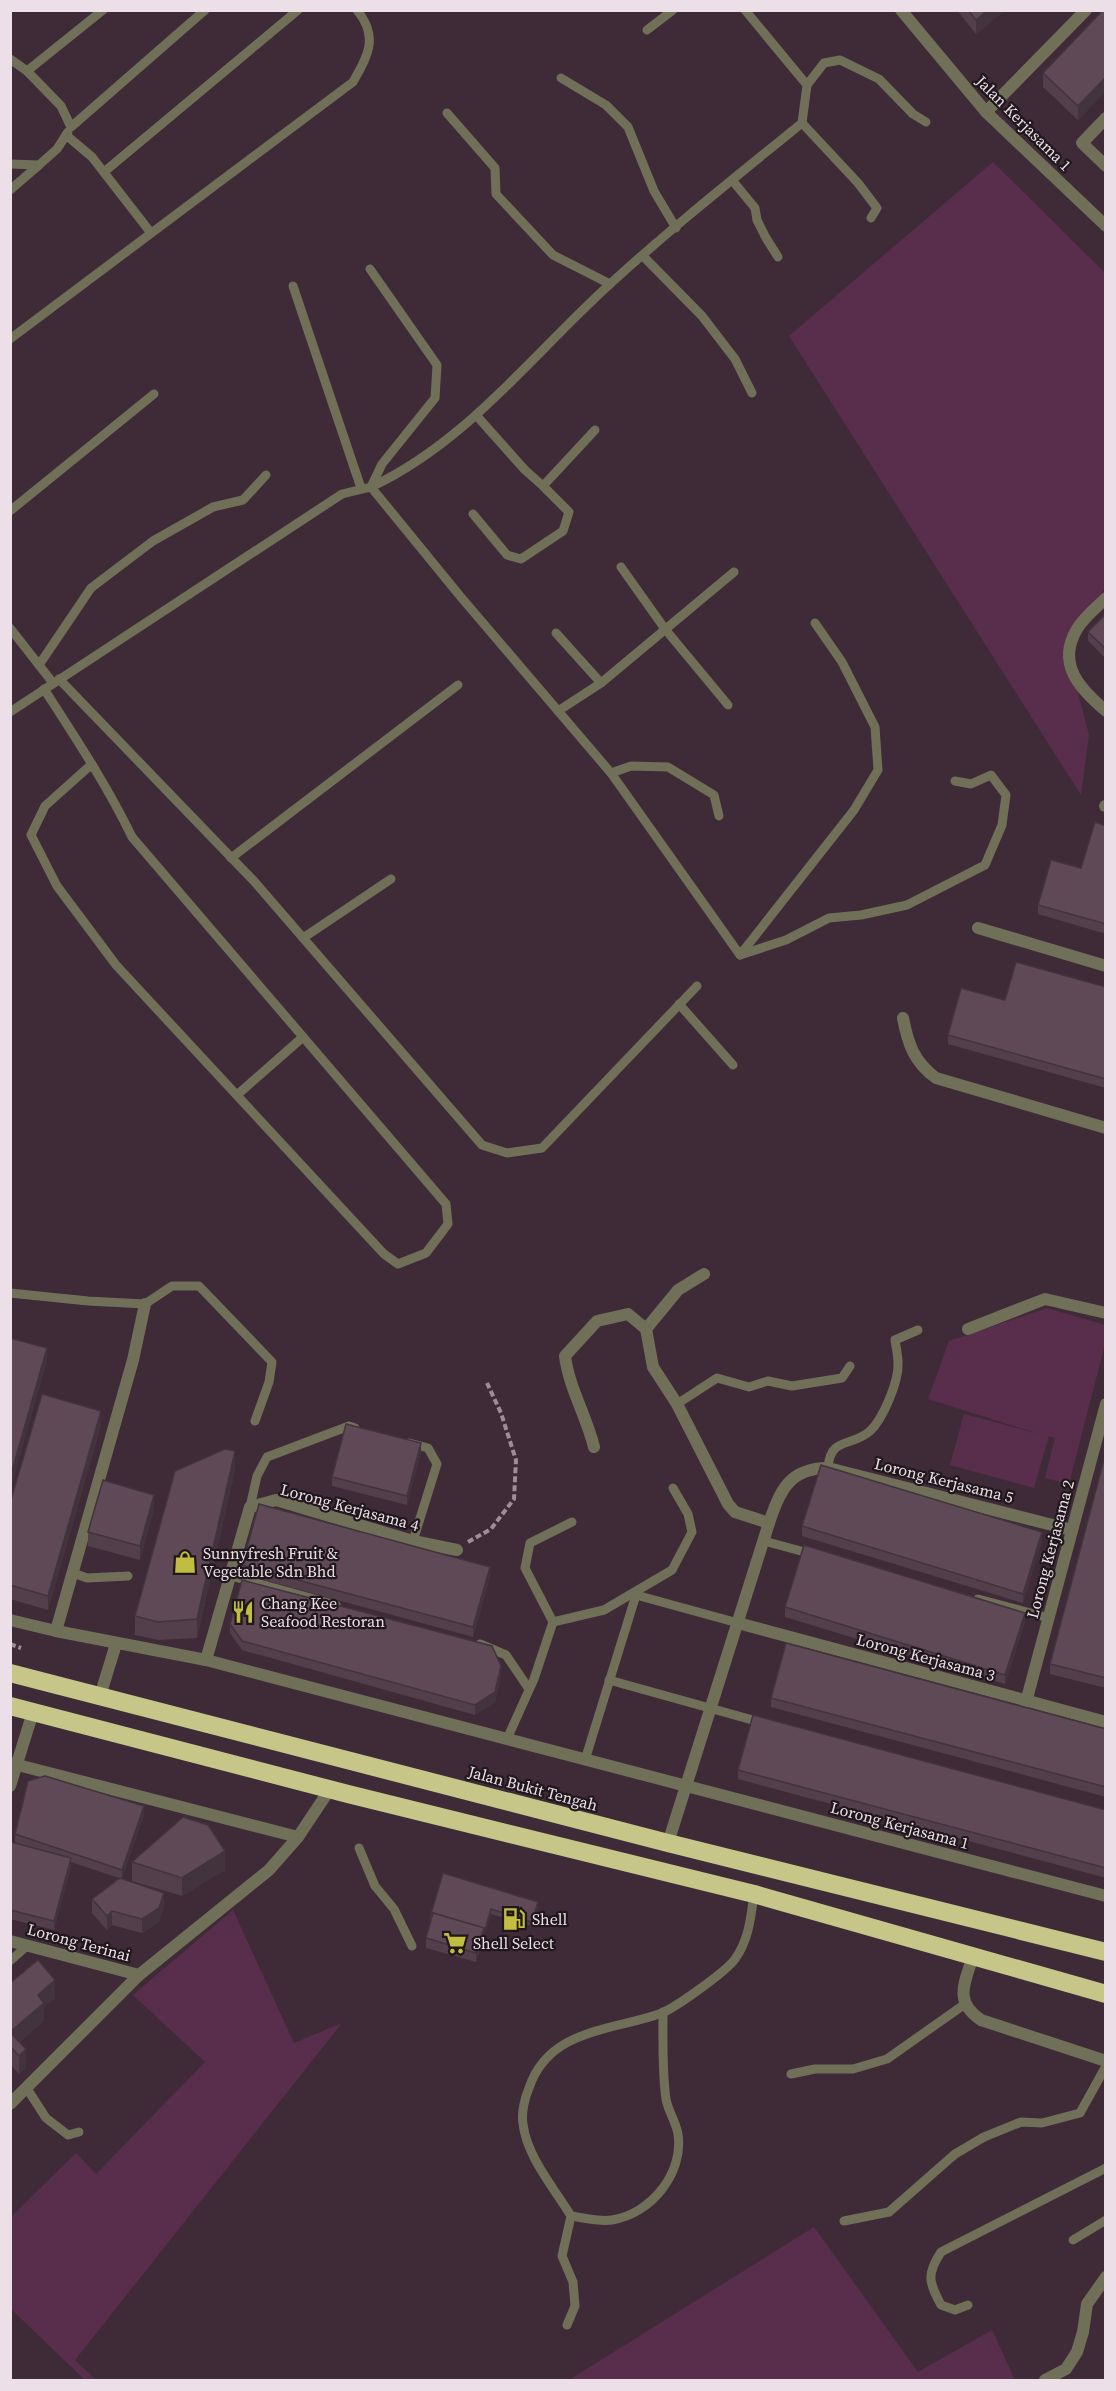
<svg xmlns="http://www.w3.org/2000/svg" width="1116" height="2391" viewBox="0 0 1116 2391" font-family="'Source Serif 4',serif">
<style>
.green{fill:#592e4c}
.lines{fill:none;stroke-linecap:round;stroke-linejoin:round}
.path{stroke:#9d8d97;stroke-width:4;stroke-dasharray:6 3;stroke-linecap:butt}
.lane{stroke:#707058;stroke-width:9}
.street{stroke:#707058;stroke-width:12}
.highway{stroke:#c6c689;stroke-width:18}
.wall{fill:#523f4b}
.shaded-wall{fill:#42333d}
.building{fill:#5f4957;stroke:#42333d;stroke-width:1.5}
.labels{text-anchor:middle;stroke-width:4.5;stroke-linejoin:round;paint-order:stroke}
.street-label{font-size:16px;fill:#ecdfe7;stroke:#20171d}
.poi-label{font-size:16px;fill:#ecdfe7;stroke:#20171d;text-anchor:start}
</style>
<rect width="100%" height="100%" fill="#3f2b38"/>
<g class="green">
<path d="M993,162L1105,273V588L1077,628L1070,663L1089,735L1081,795L789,336Z"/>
<path d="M1047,1308L1105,1325V1344L1069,1484L1045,1478L1055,1438L1049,1436L1034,1488L950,1465L964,1414L1040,1434L928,1399L949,1341Z"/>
<path d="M233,1910L294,2043L342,2023L75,2360L96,2380H85L11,2309V2217L76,2153L96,2174L205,2062L133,1995Z"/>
<path d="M814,2227L918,2372L992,2330L1015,2380H569Z"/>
</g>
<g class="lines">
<g class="path">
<path d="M468,1542L491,1529L514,1499L516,1460L501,1413L487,1383"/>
<path d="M10,1644L21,1648"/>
</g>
<g class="lane">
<path d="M745,10L807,85L802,123C737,176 671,228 610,284C533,354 467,442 371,487L460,596L611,773L740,955L786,940L829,918L861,915L907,905L985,865L1002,825L1006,795L991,775L971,784L955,781"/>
<path d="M647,30L673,10"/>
<path d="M10,59L27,71L103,10"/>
<path d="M27,71L61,106L71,127L205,10"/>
<path d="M561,78L606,105L628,127L654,191L676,228"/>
<path d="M807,85L824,63L840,60L879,79L913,114L926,122"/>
<path d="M447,113L495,168L496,194L553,255L610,284"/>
<path d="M802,123L858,183L877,208L871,218"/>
<path d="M66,135L92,157L151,233"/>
<path d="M10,164L39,165L57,149L68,132"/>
<path d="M104,172L298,10"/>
<path d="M732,180L755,208L757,220L766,238L778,257"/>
<path d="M10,190L39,165"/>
<path d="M643,256L702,316L735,359L752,393"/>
<path d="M293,286L361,488"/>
<path d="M10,339L353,82C368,55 379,37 357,10"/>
<path d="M476,415L525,470L543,486L595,430"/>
<path d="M10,511L154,394"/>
<path d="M473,514L507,555L521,559L563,531L569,512L543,486"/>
<path d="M621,567L665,629L728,705"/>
<path d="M10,628L53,683"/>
<path d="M556,633L601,683"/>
<path d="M39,665L91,588L153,541L213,507L243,500L266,475"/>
<path d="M59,679L253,880L482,1145L507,1153L542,1148L697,986"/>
<path d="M44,689C75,737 107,785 132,837L446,1204L448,1224L426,1253L398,1264L384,1254L116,965L57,886L31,835L45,806L92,764"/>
<path d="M558,711L601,683L734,572"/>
<path d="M10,712L342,494L371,487L382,464L435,398L437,365L370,269"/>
<path d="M611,773L631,766L668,767L714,795L719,816"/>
<path d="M231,858L458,685"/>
<path d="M303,938L391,879"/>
<path d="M740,955L854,810L878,770L875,727L842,662L815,623"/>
<path d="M679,1004L733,1065"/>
<path d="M237,1095L303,1037"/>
<path d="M10,1293L88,1301L145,1304L172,1286H199L272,1362L269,1382L255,1421"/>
<path d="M677,1404L717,1378L749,1387L768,1381L792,1386L842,1378L850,1366"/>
<path d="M409,1443L428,1448L437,1464L413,1541"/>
<path d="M828,1468C830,1436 853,1447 870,1431C883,1419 899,1381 898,1363C898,1355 896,1347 895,1340L918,1330"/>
<path d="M250,1507L257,1476L267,1457L349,1426L355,1428"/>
<path d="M764,1541L812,1554"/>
<path d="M73,1573L87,1578L128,1576"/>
<path d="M231,1576L336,1605"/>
<path d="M978,1599L1049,1618"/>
<path d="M553,1622L604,1610L672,1570L692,1532L688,1514L673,1488"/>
<path d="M480,1644L506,1655L529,1689"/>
<path d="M609,1680L763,1723"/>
<path d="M507,1739L534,1679L553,1622L525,1568L530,1543L572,1522"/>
<path d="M585,1760L636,1595L738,1623"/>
<path d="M359,1848L375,1886L394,1909L412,1946"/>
<path d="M10,1961L28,1945"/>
<path d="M791,2074L815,2069H853L887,2059L965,2004"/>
<path d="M26,2087L46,2118L68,2135L79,2132"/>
<path d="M571,2216C584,2218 600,2222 612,2220C651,2214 684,2173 678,2134C676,2122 668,2111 666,2099C662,2071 663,2041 663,2012"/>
<path d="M844,2221L889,2212L955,2154L984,2137L1021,2122L1042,2123L1080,2113L1106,2066"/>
<path d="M1073,2240L1106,2220"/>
<path d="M968,2305L955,2310L941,2305C929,2282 926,2275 941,2252L1106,2168"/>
<path d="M567,2325L575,2306L573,2282L562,2256L571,2216C554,2188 527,2157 523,2124C521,2113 525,2097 529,2088C549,2028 613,2031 662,2013C676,2007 727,1971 735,1959C749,1940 751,1916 754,1894"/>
</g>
<g class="street">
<path d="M901,10L986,112L1106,226"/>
<path d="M986,112L1086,10"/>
<path d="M1106,118L1082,143L1106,166"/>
<path d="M1106,598C1097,607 1084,617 1077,629C1056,664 1080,689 1106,711"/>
<path d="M1105,806H1106"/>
<path d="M978,928L1106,966"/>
<path d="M903,1018C908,1044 914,1062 936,1078L1106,1128"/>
<path d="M646,1329L678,1290L704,1274"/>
<path d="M968,1329L1045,1299L1106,1313"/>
<path d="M594,1447C586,1415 569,1388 565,1356L597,1321L628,1314L646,1329L653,1367L677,1404L728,1504L735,1512L769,1523"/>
<path d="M10,1620L56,1631L206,1660L1106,1896"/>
<path d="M738,1623L1106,1722"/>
<path d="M56,1631L133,1360L145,1304"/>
<path d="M206,1660L250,1507L276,1500L413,1541L457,1550"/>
<path d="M100,1696L116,1644"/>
<path d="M1026,1702L1106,1404"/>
<path d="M10,1763L298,1837"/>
<path d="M10,1786L33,1712"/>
<path d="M668,1843L769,1523C780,1491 789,1468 828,1468L1072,1530"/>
<path d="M10,1941L139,1975"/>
<path d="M973,1956C965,1983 953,2001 981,2020L1106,2061"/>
<path d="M10,2104L139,1975L269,1870L298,1837L330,1789"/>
<path d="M1045,2380L1066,2369L1077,2352L1083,2332L1087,2304L1106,2277"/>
</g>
<g class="highway">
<path d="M10,1673L668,1843L1106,1952"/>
<path d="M10,1706L348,1794L754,1894L1106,1994"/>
</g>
</g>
<g class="wall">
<path d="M957,10H1005L976,34Z"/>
<path d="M1106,10V91L1078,120L1043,87V73Z"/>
<path d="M1106,614V659L1088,641V632Z"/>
<path d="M1106,826V934L1038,914V905L1081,868Z"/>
<path d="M1106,987V1088L948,1044V1035Z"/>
<path d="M101,1425L48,1610L10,1599V1503Z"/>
<path d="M421,1452L407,1505L332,1486V1477Z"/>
<path d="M1106,1452V1688L1050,1674V1664Z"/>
<path d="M235,1470L197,1638L158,1640L135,1635V1616Z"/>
<path d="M154,1509L140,1560L88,1546V1532Z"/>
<path d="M802,1526L1042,1541L1023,1603L802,1536Z"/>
<path d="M242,1565L490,1576L473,1637L242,1574Z"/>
<path d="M785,1607L1025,1622L1005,1684L785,1617Z"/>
<path d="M230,1624L501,1675L495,1702L475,1715L242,1650L230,1633Z"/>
<path d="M771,1698L1106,1729V1797L771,1707Z"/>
<path d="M738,1770L1106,1810V1878L738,1779Z"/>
<path d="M144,1815L122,1878L164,1907L159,1922L142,1933L112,1925L107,1930L92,1913V1899L119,1878L71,1862V1867L54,1930L10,1919V1844L15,1843V1834Z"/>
<path d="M132,1862L225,1870L182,1896L132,1881Z"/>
<path d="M443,1873L538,1907L532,1926L491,1914L476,1962L426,1948V1938L430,1922V1917Z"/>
<path d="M10,1983L55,1998L44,2007V2021L20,2042L26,2068L19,2074L10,2064Z"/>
</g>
<g class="shaded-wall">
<path d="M988,10H1005L976,34V20Z"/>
<path d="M1106,77V91L1078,120V106Z"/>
<path d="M47,1348V1362L10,1492V1478Z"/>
<path d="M101,1411V1425L48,1610V1596Z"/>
<path d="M421,1443V1452L407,1505V1496Z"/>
<path d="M235,1451V1470L197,1638V1619Z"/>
<path d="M154,1495V1509L140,1560V1546Z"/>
<path d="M1042,1532V1541L1023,1603V1594Z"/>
<path d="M490,1567V1576L473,1637V1627Z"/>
<path d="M1025,1613V1622L1005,1684V1675Z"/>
<path d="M501,1666V1675L495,1702L475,1715V1705Z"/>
<path d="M144,1806V1815L122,1879V1870Z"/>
<path d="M225,1851V1870L182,1896V1878Z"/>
<path d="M71,1858V1867L54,1930V1921Z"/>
<path d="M164,1893V1907L159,1922L142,1933V1919Z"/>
<path d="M538,1902V1907L532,1926V1922Z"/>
<path d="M491,1909V1914L476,1962V1953Z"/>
<path d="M112,1911V1925L107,1930V1916Z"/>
<path d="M55,1980V1998L44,2007V2021L13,2048L10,2032L38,1995Z"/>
<path d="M26,2049V2068L19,2074V2056Z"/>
</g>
<g class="building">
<path d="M968,10H988L976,20Z"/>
<path d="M1103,10H1106V77L1078,106L1043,73Z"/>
<path d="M1106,614V649L1088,632Z"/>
<path d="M1095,822L1106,826V924L1038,905L1051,860L1081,868Z"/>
<path d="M1016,962L1106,987V1079L948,1035L961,988L1005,1000Z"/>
<path d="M10,1338L47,1348L10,1478Z"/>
<path d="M42,1394L101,1411L48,1596L10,1585V1503Z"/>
<path d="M346,1424L421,1443L407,1496L332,1477Z"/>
<path d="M225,1449L235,1451L197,1619L158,1622L135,1616L175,1471Z"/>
<path d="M1106,1452V1678L1050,1664Z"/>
<path d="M821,1465L1042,1532L1023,1594L802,1526Z"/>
<path d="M103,1480L154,1495L140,1546L88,1532Z"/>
<path d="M259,1504L490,1567L473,1627L242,1565Z"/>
<path d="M804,1545L1025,1613L1005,1675L785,1607Z"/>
<path d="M242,1580L492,1646L501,1666L495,1692L475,1705L242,1641L230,1624Z"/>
<path d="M786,1643L1106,1729V1787L771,1698Z"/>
<path d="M753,1715L1106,1810V1868L738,1770Z"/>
<path d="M45,1776L144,1806L122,1870L15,1834L28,1781Z"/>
<path d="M183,1817L208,1825L225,1851L182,1878L132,1862Z"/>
<path d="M11,1842L71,1858L54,1921L10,1910Z"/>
<path d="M443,1873L538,1902L532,1922L491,1909L484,1933V1928L433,1913L432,1917H430Z"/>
<path d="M120,1878L164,1893L159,1908L142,1919L112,1911L107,1916L92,1899Z"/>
<path d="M433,1913L484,1928L476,1953L426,1938Z"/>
<path d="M38,1960L55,1980L38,1995L44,2003L10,2032V1983Z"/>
<path d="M10,2032L26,2049L19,2056L10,2046Z"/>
</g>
<defs>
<g id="shop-bare" transform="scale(1.8)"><path d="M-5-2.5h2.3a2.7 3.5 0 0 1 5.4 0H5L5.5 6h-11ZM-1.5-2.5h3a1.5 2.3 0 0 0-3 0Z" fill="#c1bd40" stroke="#20171d" stroke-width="2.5" paint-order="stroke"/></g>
<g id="restaurant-bare" transform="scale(1.8)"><path d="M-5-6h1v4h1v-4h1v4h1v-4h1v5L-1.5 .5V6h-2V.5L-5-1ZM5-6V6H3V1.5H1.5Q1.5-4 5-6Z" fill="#c1bd40" stroke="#20171d" stroke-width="2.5" paint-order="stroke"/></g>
<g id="fuel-bare" transform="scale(1.8)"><path d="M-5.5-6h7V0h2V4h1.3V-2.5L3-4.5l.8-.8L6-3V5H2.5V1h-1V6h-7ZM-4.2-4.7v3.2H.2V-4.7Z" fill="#c1bd40" stroke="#20171d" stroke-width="2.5" paint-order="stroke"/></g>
<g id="supermarket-bare" transform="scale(1.8)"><path d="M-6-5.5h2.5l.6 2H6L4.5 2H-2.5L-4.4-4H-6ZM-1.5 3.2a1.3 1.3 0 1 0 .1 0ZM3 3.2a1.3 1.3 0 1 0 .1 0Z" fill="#c1bd40" stroke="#20171d" stroke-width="2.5" paint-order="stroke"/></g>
</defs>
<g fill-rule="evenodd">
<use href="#shop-bare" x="185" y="1562"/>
<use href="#restaurant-bare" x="243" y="1612"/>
<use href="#fuel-bare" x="514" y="1919"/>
<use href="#supermarket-bare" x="455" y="1943"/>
</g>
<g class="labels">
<g class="street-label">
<text transform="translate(1024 123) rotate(45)" y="6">Jalan Kerjasama 1</text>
<text transform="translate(944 1480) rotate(14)" y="6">Lorong Kerjasama 5</text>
<text transform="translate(350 1507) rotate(15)" y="6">Lorong Kerjasama 4</text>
<text transform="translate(1050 1549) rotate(-75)" y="6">Lorong Kerjasama 2</text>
<text transform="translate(926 1657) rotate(15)" y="6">Lorong Kerjasama 3</text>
<text transform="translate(533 1788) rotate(15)" y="6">Jalan Bukit Tengah</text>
<text transform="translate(900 1825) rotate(15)" y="6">Lorong Kerjasama 1</text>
<text transform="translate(79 1942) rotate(15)" y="6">Lorong Terinai</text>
</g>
<g class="poi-label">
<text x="203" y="1559">Sunnyfresh Fruit &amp;<tspan x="203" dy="18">Vegetable Sdn Bhd</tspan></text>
<text x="261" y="1609">Chang Kee<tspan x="261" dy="18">Seafood Restoran</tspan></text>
<text x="532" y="1925">Shell</text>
<text x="473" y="1949">Shell Select</text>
</g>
</g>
<rect width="1116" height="2391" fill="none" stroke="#ecdfe7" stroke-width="24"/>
</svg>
